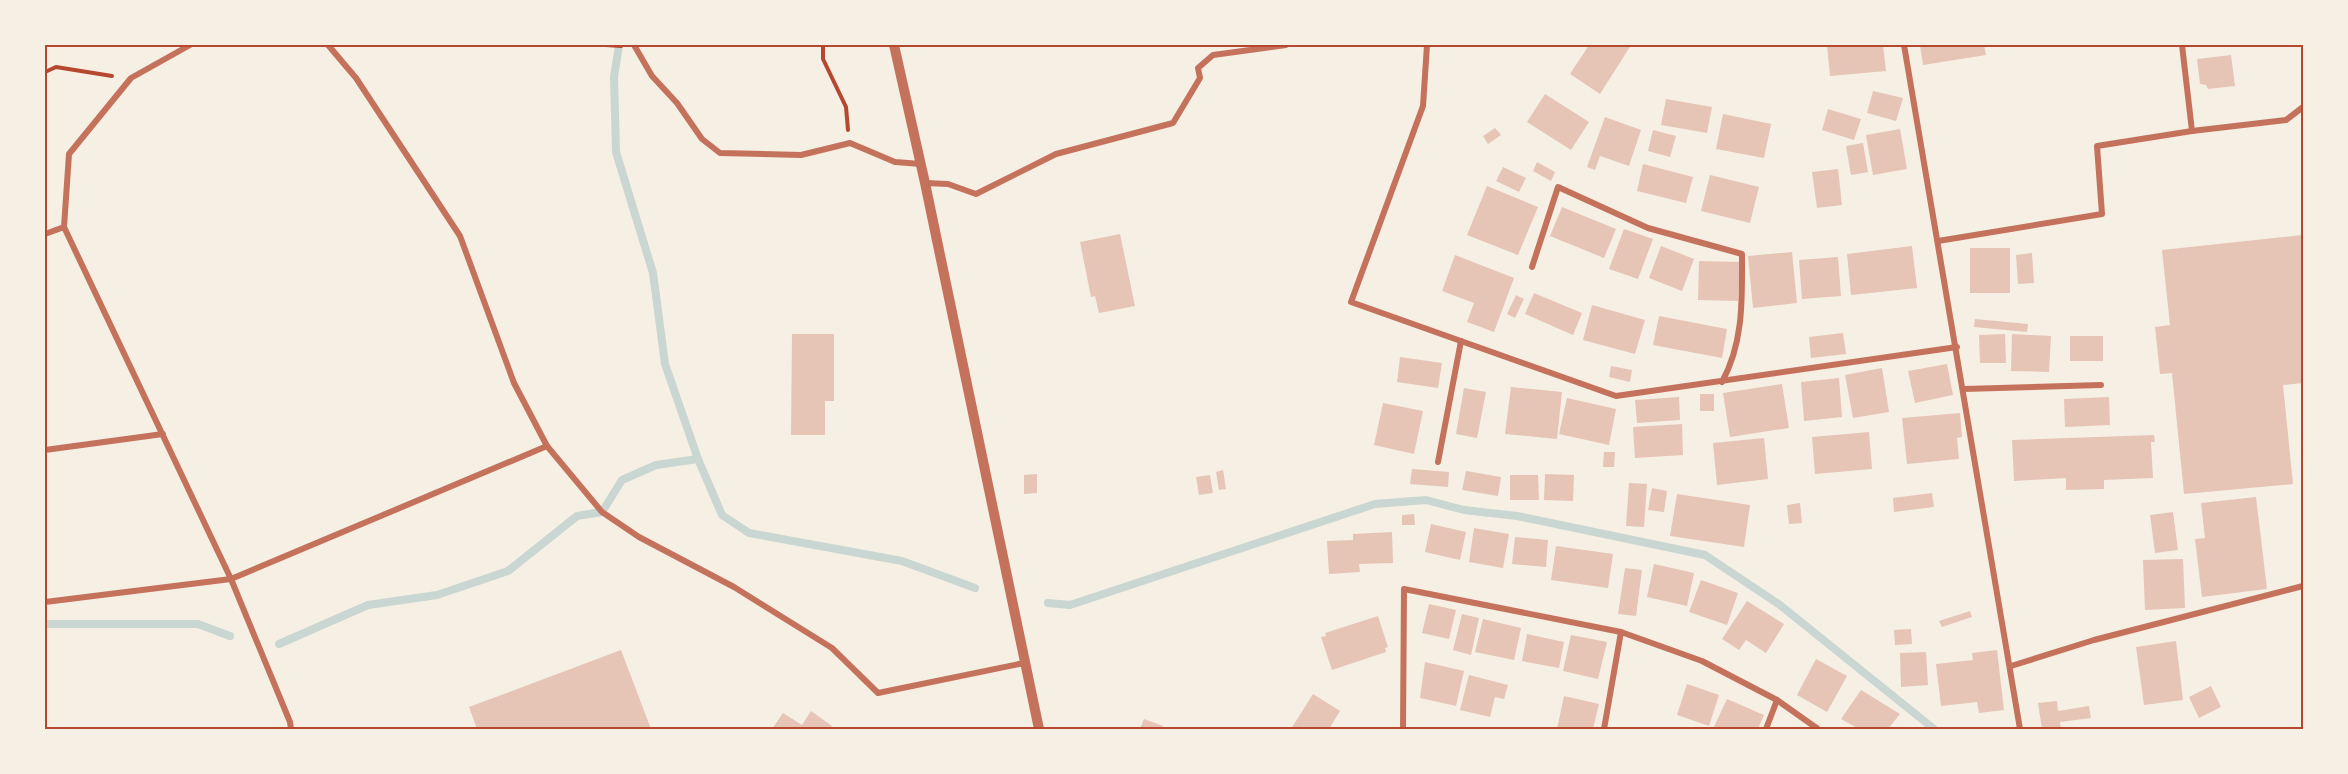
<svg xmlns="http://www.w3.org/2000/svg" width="2348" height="774" viewBox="0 0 2348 774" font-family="Helvetica,sans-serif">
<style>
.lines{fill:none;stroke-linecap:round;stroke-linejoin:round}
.stream{stroke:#c9d6d2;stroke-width:8}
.building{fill:#e6c5b7}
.path{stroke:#b5482f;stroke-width:4}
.minor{stroke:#c5725c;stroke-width:6}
.tertiary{stroke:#c5725c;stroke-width:10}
.neatline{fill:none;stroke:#b5482f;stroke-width:2}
</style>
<rect width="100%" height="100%" fill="#f6efe4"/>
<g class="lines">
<g class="stream">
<path d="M619,45L614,77L616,152L653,273L665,364L698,459"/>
<path d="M1048,603L1070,605L1375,504L1426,500L1464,510L1517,516L1705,555L1780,605L1934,729"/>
<path d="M45,624H198L230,636"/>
<path d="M279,644L368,605L437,595L508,571L577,516L602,512L622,480L656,465L698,459L722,515L749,533L902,561L975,588"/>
</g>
</g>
<g class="building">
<path d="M1589,45H1631L1600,94L1570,74Z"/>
<path d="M1827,45H1883L1886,71L1830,76Z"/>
<path d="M1920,45H1984L1986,55L1923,65Z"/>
<path d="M2231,55L2235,86L2208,89L2206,85L2200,84L2197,59Z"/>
<path d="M1873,91L1903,98L1896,121L1867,113Z"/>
<path d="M1545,94L1589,122L1571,150L1527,122Z"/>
<path d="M1666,99L1712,107L1707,133L1661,125Z"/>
<path d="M1828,109L1861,119L1854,140L1822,130Z"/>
<path d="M1723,114L1771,124L1764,158L1716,149Z"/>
<path d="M1605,117L1641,130L1629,166L1600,156L1595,170L1587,167Z"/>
<path d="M1495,128L1501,135L1488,144L1483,136Z"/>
<path d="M1900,129L1907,169L1873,175L1866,135Z"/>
<path d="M1653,130L1676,136L1670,157L1648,151Z"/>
<path d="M1863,143L1868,172L1851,175L1846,146Z"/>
<path d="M1537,162L1555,172L1551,181L1533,171Z"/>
<path d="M1643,164L1693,177L1686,203L1637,191Z"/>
<path d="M1503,167L1526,178L1519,192L1496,181Z"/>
<path d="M1838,169L1842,205L1817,208L1812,172Z"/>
<path d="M1710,175L1759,187L1750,223L1701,211Z"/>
<path d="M1487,186L1538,207L1518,255L1467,235Z"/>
<path d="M1562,207L1616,229L1604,258L1550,236Z"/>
<path d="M1624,229L1653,239L1638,279L1609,269Z"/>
<path d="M1120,234L1135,306L1099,313L1095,296L1091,297L1080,242Z"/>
<path d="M2303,235V383L2283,385L2293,484L2184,494L2172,373L2160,374L2155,327L2170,325L2162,250Z"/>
<path d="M1661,246L1694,259L1682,291L1649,278Z"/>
<path d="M1912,246L1917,288L1851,295L1847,254Z"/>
<rect x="1970" y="248" width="40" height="45"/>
<path d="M1792,252L1797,303L1753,308L1748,256Z"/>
<path d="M2032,253L2034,283L2018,284L2016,255Z"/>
<path d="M1455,255L1514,278L1494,332L1467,322L1474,303L1442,291Z"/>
<path d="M1838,257L1841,296L1802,299L1799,260Z"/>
<path d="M1699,261L1740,262L1738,301L1698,300Z"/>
<path d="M1534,293L1582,313L1573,335L1525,314Z"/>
<path d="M1516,295L1524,299L1515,318L1507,314Z"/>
<path d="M1592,305L1645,320L1635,354L1583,340Z"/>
<path d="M1659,316L1727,329L1722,358L1653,345Z"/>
<path d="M1975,319L2028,324L2027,332L1974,327Z"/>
<path d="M1843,333L1846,354L1811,358L1809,337Z"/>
<path d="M792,334H834V401H825V435H791Z"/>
<path d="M2005,334L2006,363H1980L1979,335Z"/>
<path d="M2012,334L2051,336L2049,372L2011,371Z"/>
<rect x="2070" y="336" width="33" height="25"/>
<path d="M1400,357L1442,363L1438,388L1397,382Z"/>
<path d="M1947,364L1953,395L1915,403L1908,371Z"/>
<path d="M1611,366L1632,370L1630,382L1609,377Z"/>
<path d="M1882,368L1889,412L1853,418L1845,375Z"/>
<path d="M1839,378L1842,417L1804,421L1801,382Z"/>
<path d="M1782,384L1789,428L1730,437L1723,393Z"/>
<path d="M1511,387L1562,392L1557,439L1505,434Z"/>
<path d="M1464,388L1486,392L1477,438L1456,434Z"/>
<rect x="1700" y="394" width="14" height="17"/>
<path d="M1679,397L1680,420L1637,423L1635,400Z"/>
<path d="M2109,397L2110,425L2065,427L2064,399Z"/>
<path d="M1567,398L1616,409L1609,445L1559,434Z"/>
<path d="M1383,403L1423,411L1414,454L1374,445Z"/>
<path d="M1960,413L1962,437L1957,438L1959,459L1907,464L1902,418Z"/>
<path d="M1682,424L1683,455L1635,458L1633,427Z"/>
<path d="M1869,432L1872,469L1815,474L1812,437Z"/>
<path d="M2154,435L2155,442H2151L2153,478L2104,480V489L2066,490V478L2014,481L2012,440Z"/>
<path d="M1764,438L1768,479L1717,485L1713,443Z"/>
<path d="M1604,452H1615L1614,467H1603Z"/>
<path d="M1412,469L1449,472L1448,487L1410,484Z"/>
<path d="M1223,470L1226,489L1219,490L1216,472Z"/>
<path d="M1466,471L1501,477L1498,496L1462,490Z"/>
<path d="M1037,474V493L1024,494V475Z"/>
<path d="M1545,474L1574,475L1573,501L1544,500Z"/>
<path d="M1210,475L1213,493L1199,495L1196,477Z"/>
<path d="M1510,475H1538L1539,500H1510Z"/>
<path d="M1629,483L1647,484L1644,527L1626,526Z"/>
<path d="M1652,488L1667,491L1664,512L1648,510Z"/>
<path d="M1932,493L1934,507L1894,512L1893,498Z"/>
<path d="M1677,494L1750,505L1744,547L1670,536Z"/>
<path d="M2256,497L2267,589L2202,597L2195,539L2205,538L2201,503Z"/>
<path d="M1800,503L1802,523L1789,524L1787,505Z"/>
<path d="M2173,512L2178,550L2155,553L2150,515Z"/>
<path d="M1414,514L1415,525H1402V515Z"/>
<path d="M1431,524L1466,532L1460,560L1425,552Z"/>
<path d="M1474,528L1509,534L1503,568L1469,562Z"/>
<path d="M1392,532L1393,563L1359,564L1360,572L1329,574L1327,541L1353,540V534Z"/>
<path d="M1515,537L1548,540L1546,567L1512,564Z"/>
<path d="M1556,546L1613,554L1608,588L1551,580Z"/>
<path d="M2183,559L2185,608L2145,610L2143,560Z"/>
<path d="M1654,564L1694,573L1687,606L1647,597Z"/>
<path d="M1625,568L1642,570L1636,616L1618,614Z"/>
<path d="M1701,580L1738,593L1727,625L1689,612Z"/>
<path d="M1747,601L1784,624L1766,653L1746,640L1739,650L1722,639Z"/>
<path d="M1429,604L1456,610L1449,639L1422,633Z"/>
<path d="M1970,611L1972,617L1942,627L1939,621Z"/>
<path d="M1462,614L1479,618L1471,655L1453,650Z"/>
<path d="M1378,616L1388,647L1385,648L1386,652L1332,670L1321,637L1326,636L1325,633Z"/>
<path d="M1483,619L1521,628L1514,660L1475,652Z"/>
<path d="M1911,629L1912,644L1895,645L1894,630Z"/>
<path d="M1527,634L1564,642L1559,668L1522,661Z"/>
<path d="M1571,635L1607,642L1598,679L1563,671Z"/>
<path d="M2176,641L2183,700L2144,705L2136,647Z"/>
<path d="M621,650L651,729H477L469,707Z"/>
<path d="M1997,650L2004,710L1979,713L1977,702L1941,706L1936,664L1973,660L1972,653Z"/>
<path d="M1926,652L1928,685L1901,687L1900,653Z"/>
<path d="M1816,659L1847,676L1827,712L1797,695Z"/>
<path d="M1425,662L1464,671L1456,706L1420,698Z"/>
<path d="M1469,675L1508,685L1504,699L1495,697L1490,717L1460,710Z"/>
<path d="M1687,684L1719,695L1709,726L1677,715Z"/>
<path d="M2211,686L2221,707L2199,718L2189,697Z"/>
<path d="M1861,690L1900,714L1888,729H1859L1841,719Z"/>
<path d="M1313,694L1340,711L1329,729H1291Z"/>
<path d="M1564,696L1599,704L1593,729H1557Z"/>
<path d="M1727,699L1764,715L1758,729H1713Z"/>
<path d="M2057,701L2058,711L2089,706L2091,718L2060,722L2061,729H2042L2038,703Z"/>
<path d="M811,711L832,726L830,729H772L783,713L802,725Z"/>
<path d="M1144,719L1163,726L1161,729H1140Z"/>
</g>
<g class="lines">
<g class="path">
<path d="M606,45L621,46"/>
<path d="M823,45V59L846,107L848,130"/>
<path d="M45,72L56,67L112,76"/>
</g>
<g class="minor">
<path d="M190,45L131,78L69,154L64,227L231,579L290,722L291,729"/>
<path d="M328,45L356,78L460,236L514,383L547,446L602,512L639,537L734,587L832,648L878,693L1024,663"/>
<path d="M634,45L652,76L677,103L702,139L720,153L801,155L850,143L895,162L921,164"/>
<path d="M1427,45L1423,106L1351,302L1616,396L1957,347"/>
<path d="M1904,45L2020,729"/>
<path d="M2192,131L2286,120L2303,107"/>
<path d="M925,183L948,184L976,194L1056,154L1173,123L1200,78L1198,68L1213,55L1286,45"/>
<path d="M45,234L64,227"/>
<path d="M1938,241L2102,214L2097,146L2192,131L2182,45"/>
<path d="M1532,267L1558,187L1648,228L1742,254C1742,298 1744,342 1722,382"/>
<path d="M1964,389L2101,385"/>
<path d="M45,450L163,434"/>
<path d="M1438,462L1461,341"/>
<path d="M45,602L231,579L547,446"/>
<path d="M2011,666L2094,640L2303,586"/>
<path d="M1403,729L1404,589L1621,632L1702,661L1777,700L1818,729"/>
<path d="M1604,729L1621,632"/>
<path d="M1766,729L1777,700"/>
</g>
<path class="tertiary" d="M894,45L925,183L1039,729"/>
</g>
<rect width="2348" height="774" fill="none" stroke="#f6efe4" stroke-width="93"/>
<rect x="46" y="46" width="2256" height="682" class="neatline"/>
</svg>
